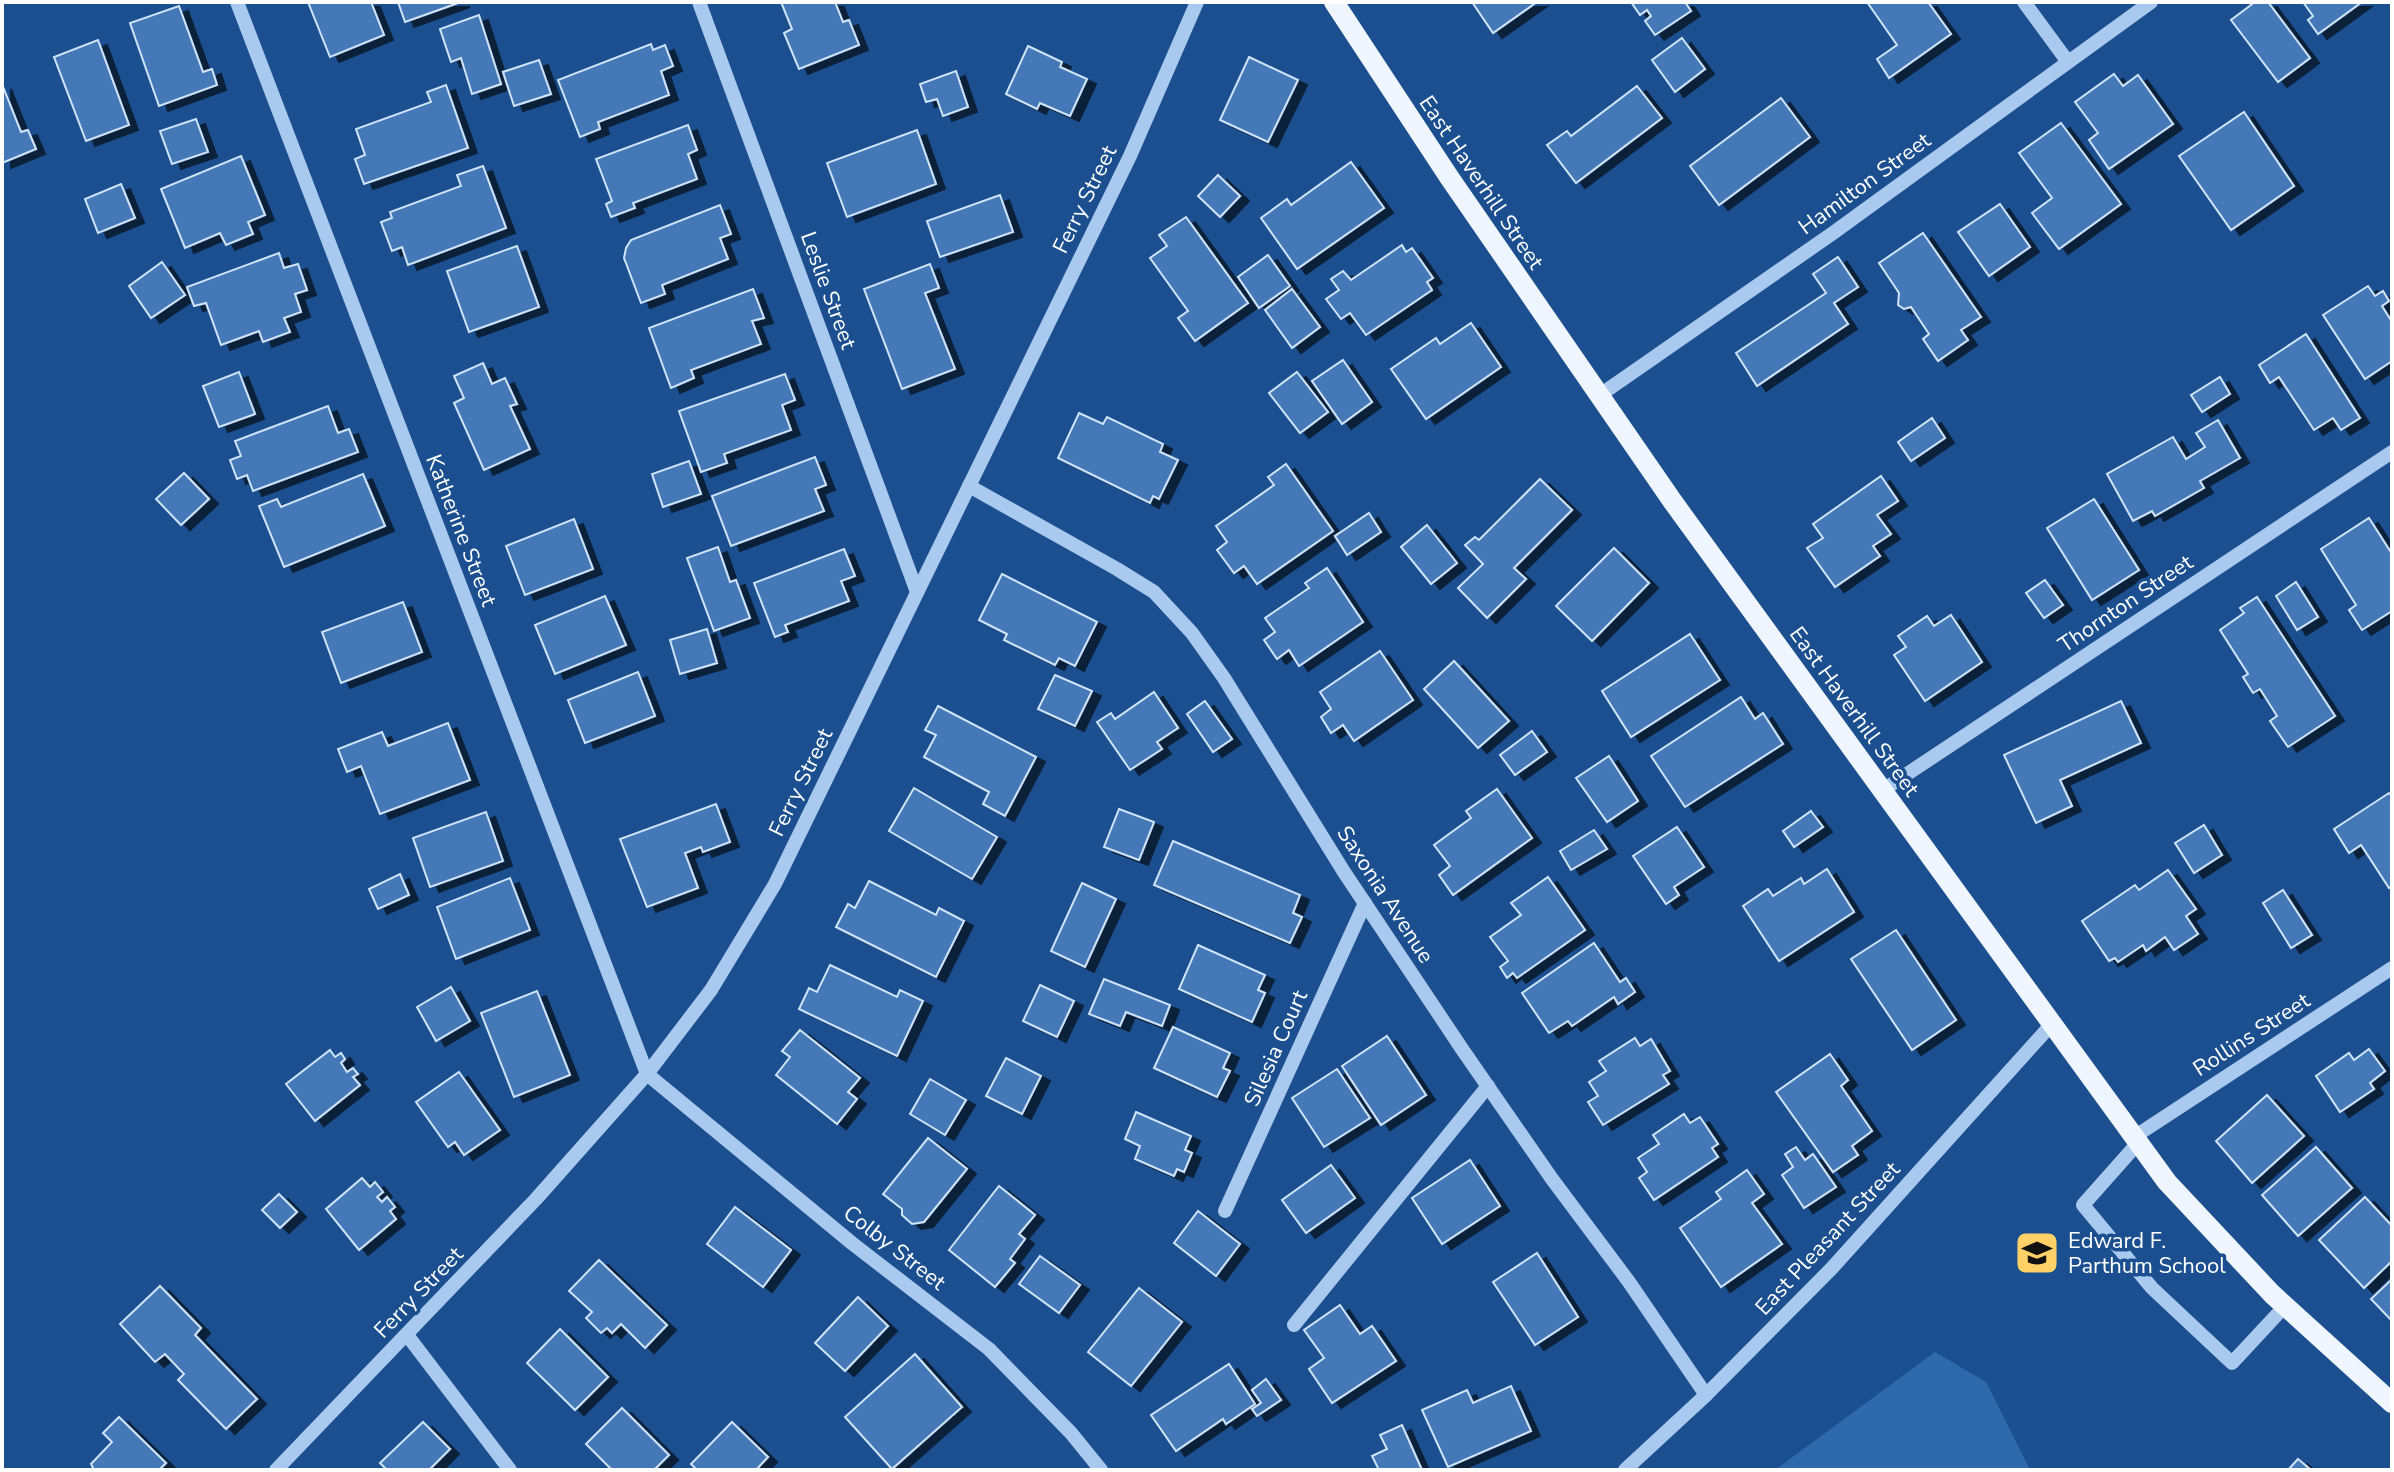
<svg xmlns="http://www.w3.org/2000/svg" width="2394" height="1472" viewBox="0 0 2394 1472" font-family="'Nunito Sans',sans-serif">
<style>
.green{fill:#2e69ad}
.building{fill:#4478b7;stroke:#cfe3fa;stroke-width:2;filter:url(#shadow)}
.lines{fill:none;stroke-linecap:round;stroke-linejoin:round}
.minor{stroke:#a9c9ee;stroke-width:14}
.major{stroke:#f0f6ff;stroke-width:20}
.labels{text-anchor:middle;stroke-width:7;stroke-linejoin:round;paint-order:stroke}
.street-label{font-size:22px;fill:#fff;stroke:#1b4f8f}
.poi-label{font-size:22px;fill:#fff;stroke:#1b4f8f;text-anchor:start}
</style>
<defs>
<filter id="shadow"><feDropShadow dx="9" dy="5" stdDeviation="0" flood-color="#0009"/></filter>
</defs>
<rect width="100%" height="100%" fill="#1b4f8f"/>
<path class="green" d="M1935,1352L1986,1382L2030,1470H1775Z"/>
<g class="building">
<path d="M308,2H371L384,35L330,57Z"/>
<path d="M398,2H461L405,22Z"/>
<path d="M781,2H835L843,22L849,20L859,45L799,69L784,33L792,29Z"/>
<path d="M1472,2H1537L1493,33Z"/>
<path d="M1631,2H1685L1691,11L1655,35L1645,21L1651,16L1647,10L1640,15Z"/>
<path d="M1867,2H1928L1951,34L1889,78L1877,59L1897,45Z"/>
<path d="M2255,2H2268L2310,58L2278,82L2231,20Z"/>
<path d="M2303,2H2362L2318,34L2308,20L2313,16Z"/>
<path d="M179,6L203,72L212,69L217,85L159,106L130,23Z"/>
<path d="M479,15L501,84L472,94L461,58L451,62L440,29Z"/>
<path d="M1682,38L1705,69L1675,92L1652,60Z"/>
<path d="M98,40L129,125L86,141L54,57Z"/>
<path d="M651,44L653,50L665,45L673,66L661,71L669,95L598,122L600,129L580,137L558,80Z"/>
<path d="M1028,46L1062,62L1060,67L1087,79L1070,116L1040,103L1037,109L1006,94Z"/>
<path d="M1249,57L1298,80L1268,142L1220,120Z"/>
<path d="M539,60L551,94L514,106L503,72Z"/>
<path d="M956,71L968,107L943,116L937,99L926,102L920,84Z"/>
<path d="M2114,74L2123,86L2138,75L2173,124L2109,169L2089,140L2098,133L2075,102Z"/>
<path d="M2,84L21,132L28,130L36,149L2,163Z"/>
<path d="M446,85L468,148L364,184L355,159L365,155L356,129L431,102L427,92Z"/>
<path d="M1637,86L1662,118L1576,183L1547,145L1567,131L1571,136Z"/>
<path d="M1781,98L1810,137L1719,205L1690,166Z"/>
<path d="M2244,112L2294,186L2231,230L2179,156Z"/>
<path d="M196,119L208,152L172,164L160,131Z"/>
<path d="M2061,123L2121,204L2059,249L2032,213L2052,198L2019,153Z"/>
<path d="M688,125L697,150L688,154L697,179L633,203L635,208L611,217L606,204L612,201L596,159Z"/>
<path d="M917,130L936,184L847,217L827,163Z"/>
<path d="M241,156L265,215L248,222L253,234L226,245L220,233L185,248L161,189Z"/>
<path d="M1351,162L1384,208L1297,269L1261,218L1287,199L1291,205Z"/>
<path d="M483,166L506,228L408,265L402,247L392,251L381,222L392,218L390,212L461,186L457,175Z"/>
<path d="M1218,175L1240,196L1220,217L1198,196Z"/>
<path d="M121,184L135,218L98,233L85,199Z"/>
<path d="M1000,195L1013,232L940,257L927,221Z"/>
<path d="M2000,204L2030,247L1989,276L1958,232Z"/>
<path d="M720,205L731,234L720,238L728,259L662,285L665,294L641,303L624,258L626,248L631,240Z"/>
<path d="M1186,217L1248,303L1195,341L1178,318L1188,311L1150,258L1167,246L1159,235Z"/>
<path d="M1923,233L1981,317L1961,330L1968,340L1938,361L1923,339L1929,334L1911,307L1904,309L1898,305L1899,293L1879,263Z"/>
<path d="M1402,245L1406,252L1412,248L1433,278L1427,282L1432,290L1366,335L1350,313L1341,319L1326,299L1339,290L1331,279L1343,271L1351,280Z"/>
<path d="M517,246L539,307L469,332L447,271Z"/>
<path d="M279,253L284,268L298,264L307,290L295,294L301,312L284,318L290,332L263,342L259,331L221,345L206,303L194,306L187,287Z"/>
<path d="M1268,255L1290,286L1259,308L1238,277Z"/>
<path d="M1838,257L1858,287L1834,303L1848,324L1757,386L1736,353L1826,293L1813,274Z"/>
<path d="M162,262L185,295L151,318L129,286Z"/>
<path d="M930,264L939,288L925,293L955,369L902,389L864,289Z"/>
<path d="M2368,286L2375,296L2383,291L2389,301L2382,306L2392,322V361L2365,379L2323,315Z"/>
<path d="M753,289L764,318L752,321L761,344L691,370L694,378L671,388L649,328Z"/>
<path d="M1292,289L1320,327L1292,348L1265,310Z"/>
<path d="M1471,323L1501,367L1426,419L1391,369L1436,338L1440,344Z"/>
<path d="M2306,334L2360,418L2341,430L2333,418L2314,430L2279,377L2270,383L2259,365Z"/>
<path d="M1343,360L1372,402L1342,424L1312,381Z"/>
<path d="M483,363L492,384L505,378L517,404L510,406L530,449L484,470L454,403L464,398L454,376Z"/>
<path d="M239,372L255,414L219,427L203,386Z"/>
<path d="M1297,372L1328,412L1300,433L1269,393Z"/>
<path d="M785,374L795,400L782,405L791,430L724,454L727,463L701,472L679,411Z"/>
<path d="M2220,377L2230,394L2202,412L2191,395Z"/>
<path d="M328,406L338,433L349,429L358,452L253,491L247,475L237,479L230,460L241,456L235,441Z"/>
<path d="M1079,413L1103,424L1107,417L1163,444L1160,452L1178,460L1159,499L1153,496L1150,503L1058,458Z"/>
<path d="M1932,418L1945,438L1911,461L1898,442Z"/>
<path d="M2218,420L2240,458L2200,481L2204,488L2155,516L2152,511L2133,521L2107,474L2173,437L2186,459L2205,447L2196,433Z"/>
<path d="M815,457L826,485L815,489L824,511L731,546L712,496Z"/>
<path d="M689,461L701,494L663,507L652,474Z"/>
<path d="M1286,464L1333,531L1257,584L1244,566L1234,573L1217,550L1227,542L1216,526L1274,485L1268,477Z"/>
<path d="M184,473L209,499L181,525L156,499Z"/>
<path d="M363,474L385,526L284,567L259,506L277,499L281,507Z"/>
<path d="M1881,476L1898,501L1877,515L1891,534L1873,546L1880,556L1835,587L1807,548L1823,538L1813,524Z"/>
<path d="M1540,479L1572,510L1514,568L1526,579L1487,618L1458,588L1483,564L1465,545L1475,537L1479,540Z"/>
<path d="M2094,499L2139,570L2092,600L2047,528Z"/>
<path d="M1369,513L1381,532L1347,555L1335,536Z"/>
<path d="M2369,518L2392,554V611L2362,630L2349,610L2356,605L2321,549Z"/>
<path d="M574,519L593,569L525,595L506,546Z"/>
<path d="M1427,525L1457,563L1431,584L1401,547Z"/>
<path d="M718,547L730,582L736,580L750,618L714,631L687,558Z"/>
<path d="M1614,548L1649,583L1592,641L1556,606Z"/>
<path d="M844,549L855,576L841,581L849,601L785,625L788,632L775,637L754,583Z"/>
<path d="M1327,568L1363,622L1299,666L1289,650L1277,659L1264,640L1275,632L1265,618L1309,588L1305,583Z"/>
<path d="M1002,574L1097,622L1075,666L1059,658L1055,665L1004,640L1007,634L979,620Z"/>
<path d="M2045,580L2063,605L2044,618L2026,593Z"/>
<path d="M2296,582L2318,617L2297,630L2276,596Z"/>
<path d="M605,596L626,645L555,674L535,625Z"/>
<path d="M2257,597L2335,716L2288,747L2270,721L2277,716L2260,689L2253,693L2243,677L2248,674L2220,630L2244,613L2240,608Z"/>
<path d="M403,602L422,652L341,683L322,632Z"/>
<path d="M1951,615L1982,662L1925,701L1894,655L1906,647L1898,636L1927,616L1934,626Z"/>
<path d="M707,629L717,663L680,674L670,640Z"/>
<path d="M1690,634L1720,680L1631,737L1602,691Z"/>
<path d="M1380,651L1413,700L1354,741L1343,725L1331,733L1321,717L1331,709L1320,692Z"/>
<path d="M1454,661L1509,721L1478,748L1424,689Z"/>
<path d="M638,672L655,716L585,743L568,700Z"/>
<path d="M1055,675L1092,691L1075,726L1038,709Z"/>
<path d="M1154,692L1178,728L1157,742L1162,749L1130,770L1097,722L1111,713L1115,719Z"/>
<path d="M1741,697L1755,719L1763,713L1783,744L1685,807L1651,756Z"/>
<path d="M1205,701L1232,739L1213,752L1187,714Z"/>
<path d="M2121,701L2141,743L2060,780L2072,806L2036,823L2004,755Z"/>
<path d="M938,706L1036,757L1005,816L983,804L989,792L924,757L936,735L925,730Z"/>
<path d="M448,723L470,780L380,814L361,766L347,772L338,749L382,732L388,746Z"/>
<path d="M1532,731L1547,752L1515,775L1500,755Z"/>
<path d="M1609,756L1638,801L1607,822L1576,778Z"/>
<path d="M914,788L997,837L972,879L889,831Z"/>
<path d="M1497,789L1532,838L1453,895L1439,875L1450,866L1434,845L1471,818L1466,811Z"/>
<path d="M2389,793L2392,797V886L2389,888L2361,845L2349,853L2334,829Z"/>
<path d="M716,804L730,842L703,852L701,847L685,853L698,888L647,907L620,839Z"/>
<path d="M1119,809L1154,822L1139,860L1104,847Z"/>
<path d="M1811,811L1823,827L1794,847L1783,831Z"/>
<path d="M486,812L503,861L430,887L413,838Z"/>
<path d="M2204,825L2222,855L2194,873L2175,843Z"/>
<path d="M1677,827L1704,867L1674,887L1679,895L1666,904L1633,856Z"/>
<path d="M1594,830L1607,849L1571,870L1560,851Z"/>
<path d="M1173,841L1300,895L1293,913L1302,917L1290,943L1154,885Z"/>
<path d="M1827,869L1854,912L1779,961L1743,906L1768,889L1773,896L1801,878L1804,884Z"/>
<path d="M2168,870L2196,909L2186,916L2198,934L2174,950L2165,937L2146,951L2143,945L2118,962L2115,958L2109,961L2082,921L2135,885L2139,890Z"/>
<path d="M400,874L409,895L378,909L369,889Z"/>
<path d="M1548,877L1585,930L1517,978L1513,973L1507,978L1500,967L1508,961L1490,937L1521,915L1511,903Z"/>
<path d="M510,878L530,930L456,959L437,907Z"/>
<path d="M869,881L936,915L939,908L964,921L936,977L836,927L848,904L855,908Z"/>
<path d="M1082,883L1116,899L1085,967L1051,951Z"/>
<path d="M2283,890L2312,935L2291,948L2263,903Z"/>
<path d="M1896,930L1956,1020L1912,1050L1851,959Z"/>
<path d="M1594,943L1620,982L1626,978L1635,992L1618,1004L1614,997L1572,1026L1568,1021L1549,1033L1522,993Z"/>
<path d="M1198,945L1265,975L1258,990L1265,993L1252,1022L1179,989Z"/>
<path d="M830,965L897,997L900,990L923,1001L897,1056L799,1009L809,988L817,992Z"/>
<path d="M1104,979L1170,1005L1162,1026L1126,1012L1120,1026L1089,1014Z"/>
<path d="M1040,985L1074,1001L1057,1037L1023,1021Z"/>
<path d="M451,987L470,1021L436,1041L417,1007Z"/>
<path d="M537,991L570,1075L514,1097L481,1013Z"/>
<path d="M1173,1027L1230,1053L1223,1068L1230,1071L1217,1097L1154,1068Z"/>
<path d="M800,1030L860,1078L848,1092L857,1099L837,1124L776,1075L790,1057L782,1051Z"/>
<path d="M1387,1036L1426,1095L1381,1125L1342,1066Z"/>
<path d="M1635,1038L1640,1046L1651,1039L1670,1071L1663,1075L1669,1084L1603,1125L1588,1102L1598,1096L1589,1082L1606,1071L1599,1061Z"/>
<path d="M2369,1049L2385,1071L2370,1083L2374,1089L2340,1112L2316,1076L2349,1053L2354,1060Z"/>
<path d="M330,1050L335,1057L341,1053L345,1059L341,1063L347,1072L353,1068L358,1074L353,1077L360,1085L315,1121L286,1084Z"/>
<path d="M1830,1054L1848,1080L1841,1086L1872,1131L1852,1146L1858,1155L1833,1172L1776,1092Z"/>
<path d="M1006,1058L1041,1076L1022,1114L986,1096Z"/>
<path d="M1337,1069L1370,1118L1324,1147L1292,1098Z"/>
<path d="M459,1072L500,1130L464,1155L455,1142L448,1147L416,1102Z"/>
<path d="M930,1079L966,1100L945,1135L910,1114Z"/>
<path d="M2267,1095L2304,1136L2252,1183L2216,1141Z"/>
<path d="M1136,1112L1191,1136L1185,1150L1192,1153L1184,1172L1177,1169L1174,1176L1135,1159L1140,1146L1125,1139Z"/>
<path d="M1684,1114L1690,1123L1700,1117L1718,1144L1712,1148L1718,1157L1654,1200L1639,1178L1647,1172L1638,1158L1659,1144L1653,1135Z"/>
<path d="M928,1138L967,1169L924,1222L912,1224L902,1215V1209L883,1194Z"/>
<path d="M1796,1147L1805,1160L1813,1154L1836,1187L1804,1208L1782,1175L1793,1167L1785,1154Z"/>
<path d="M2316,1147L2352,1188L2298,1236L2262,1195Z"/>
<path d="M1470,1160L1500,1206L1442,1244L1412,1198Z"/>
<path d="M1331,1165L1355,1198L1306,1233L1282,1200Z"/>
<path d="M1747,1170L1764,1194L1752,1203L1782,1244L1721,1287L1680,1228L1721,1199L1716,1192Z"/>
<path d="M362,1178L370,1187L375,1182L383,1192L377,1197L382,1202L387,1197L395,1207L390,1211L396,1219L359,1250L326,1209Z"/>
<path d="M999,1186L1035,1215L1019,1234L1025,1239L1010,1259L1015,1263L995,1287L949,1250Z"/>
<path d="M279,1194L297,1212L280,1228L262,1210Z"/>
<path d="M2365,1197L2392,1226V1261L2364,1288L2319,1240Z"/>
<path d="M735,1207L791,1250L763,1287L707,1244Z"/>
<path d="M1198,1211L1240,1244L1216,1276L1174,1243Z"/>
<path d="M1537,1253L1578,1317L1535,1345L1493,1282Z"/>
<path d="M1040,1256L1080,1285L1059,1313L1019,1284Z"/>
<path d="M599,1260L667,1325L645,1348L621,1324L612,1333L607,1328L601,1333L586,1318L592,1312L569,1291Z"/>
<path d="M2392,1279V1321L2371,1299Z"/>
<path d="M160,1286L201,1328L195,1335L257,1399L226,1429L178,1380L184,1374L165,1354L155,1362L120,1324Z"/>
<path d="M1139,1288L1182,1322L1131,1386L1088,1352Z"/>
<path d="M858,1297L888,1326L845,1371L815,1343Z"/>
<path d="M1340,1305L1360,1334L1372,1326L1396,1361L1332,1403L1309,1369L1324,1358L1304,1330Z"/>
<path d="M560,1329L608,1377L575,1410L527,1363Z"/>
<path d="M915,1354L962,1407L892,1469L845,1417Z"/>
<path d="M1229,1364L1255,1404L1226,1424L1223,1419L1176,1451L1151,1415Z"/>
<path d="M1266,1379L1281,1400L1257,1416L1252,1409L1261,1403L1252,1390Z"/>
<path d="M1511,1386L1531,1431L1448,1467L1422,1410L1467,1390L1473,1403Z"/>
<path d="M622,1408L669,1455L654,1470H612L586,1444Z"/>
<path d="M119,1417L166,1463L159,1470H94L91,1464L112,1442L103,1433Z"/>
<path d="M423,1422L450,1449L429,1470H387L380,1463Z"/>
<path d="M732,1422L768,1457L756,1470H697L691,1464Z"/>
<path d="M1402,1425L1422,1470H1379L1372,1456L1387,1449L1380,1435Z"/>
<path d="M2298,1459L2311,1470H2288Z"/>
</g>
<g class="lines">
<g class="minor">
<path d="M237,2L647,1074L853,1244L989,1349L1071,1433L1101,1470"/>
<path d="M699,2L917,592"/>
<path d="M2024,2L2068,62"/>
<path d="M1600,395L1833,233L2151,2"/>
<path d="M969,486L1117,569L1154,592L1192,633L1224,678L1344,872L1462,1049L1552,1179L1629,1282L1706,1395"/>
<path d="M1883,790L2392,452"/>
<path d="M2134,1137L2392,968"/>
<path d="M2138,1143L2083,1205L2152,1288L2232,1363L2285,1306"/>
<path d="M1225,1211L1365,903"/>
<path d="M1294,1325L1488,1086"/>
<path d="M407,1335L510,1470"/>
<path d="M276,1470L536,1199L647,1074L711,990L775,884L1130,156L1197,2"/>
<path d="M1625,1470L1706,1395L1832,1268L2051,1025"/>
</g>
<path class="major" d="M1334,2L1449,177L1673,502L2167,1182L2272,1294L2392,1403"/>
</g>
<defs>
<g id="school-square" transform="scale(2.3)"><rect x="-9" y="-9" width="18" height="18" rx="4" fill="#ffd166" stroke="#1b4f8f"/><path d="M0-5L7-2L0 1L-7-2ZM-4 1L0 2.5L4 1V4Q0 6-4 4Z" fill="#111"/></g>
</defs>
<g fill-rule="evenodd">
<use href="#school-square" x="2037" y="1253"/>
</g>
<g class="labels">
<g class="street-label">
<text transform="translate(1482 182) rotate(56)" y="8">East Haverhill Street</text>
<text transform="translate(1864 183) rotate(-36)" y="8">Hamilton Street</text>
<text transform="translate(1084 199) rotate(-64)" y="8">Ferry Street</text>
<text transform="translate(829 290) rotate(70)" y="8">Leslie Street</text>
<text transform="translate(462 530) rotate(69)" y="8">Katherine Street</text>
<text transform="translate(2125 603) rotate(-34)" y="8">Thornton Street</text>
<text transform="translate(1855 711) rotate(54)" y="8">East Haverhill Street</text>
<text transform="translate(800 782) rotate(-64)" y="8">Ferry Street</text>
<text transform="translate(1386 894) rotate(57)" y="8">Saxonia Avenue</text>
<text transform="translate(2251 1034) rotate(-33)" y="8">Rollins Street</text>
<text transform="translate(1275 1048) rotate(-66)" y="8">Silesia Court</text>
<text transform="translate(1827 1238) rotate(-47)" y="8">East Pleasant Street</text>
<text transform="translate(895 1247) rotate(38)" y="8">Colby Street</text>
<text transform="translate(418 1292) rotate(-46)" y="8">Ferry Street</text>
</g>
<g class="poi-label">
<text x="2068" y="1248">Edward F.<tspan x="2068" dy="25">Parthum School</tspan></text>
</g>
</g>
<rect width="2394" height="1472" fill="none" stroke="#ffffff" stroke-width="8"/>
</svg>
